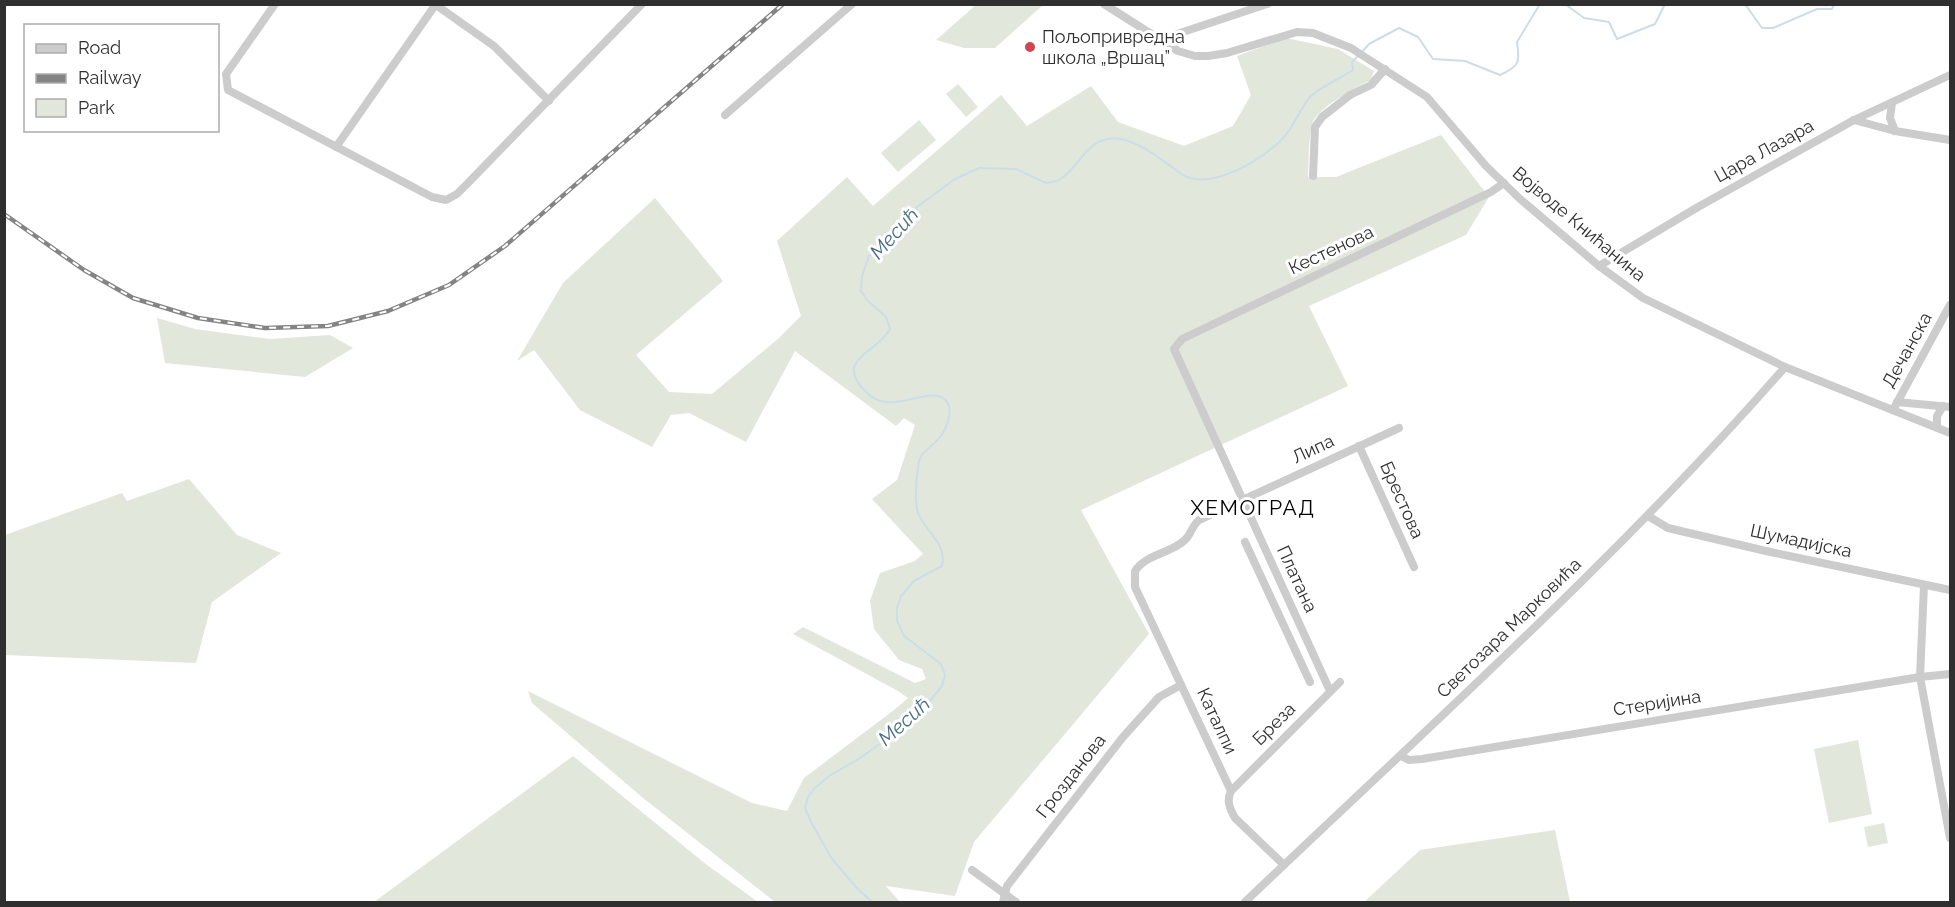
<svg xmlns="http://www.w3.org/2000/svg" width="1955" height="907" viewBox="0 0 1955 907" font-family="Raleway,sans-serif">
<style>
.green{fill:#e2e7dc}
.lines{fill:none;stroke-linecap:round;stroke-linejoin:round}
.stream{stroke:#cddde8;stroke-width:2}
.minor{stroke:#ccc;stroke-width:8}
.rail-casing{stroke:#848484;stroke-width:4.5}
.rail{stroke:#fff;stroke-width:2;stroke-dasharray:7;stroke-linecap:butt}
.poi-dot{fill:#d0474e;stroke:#fff;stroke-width:2}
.labels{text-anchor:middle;stroke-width:6;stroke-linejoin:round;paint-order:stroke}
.poi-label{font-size:18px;fill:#2f2f2f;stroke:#fff;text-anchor:start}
.street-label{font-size:18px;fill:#2f2f2f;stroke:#fff}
.water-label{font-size:20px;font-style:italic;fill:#476c87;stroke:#fff}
.quarter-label{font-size:21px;letter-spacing:1.5px;fill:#000;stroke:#fff}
</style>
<rect width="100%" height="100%" fill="#fff"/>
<g class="green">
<path d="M977,4H1043V5L995,48H964L936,40Z"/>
<path d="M1286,38L1338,49L1374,71L1371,80C1356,87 1315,109 1312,125C1308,142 1309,160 1308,177H1336L1441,135L1489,197L1466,235L1309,306L1348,386L1081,510L1149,634L974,842L955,896L886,886L900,902H775L643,798L532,703L528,691L752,803L787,811L804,778L894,710L908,698L898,691L793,634L803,627L915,683L926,679L922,669L899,660L874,629L870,601L880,573L915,561L923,554L872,499L897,480L915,425L904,418L896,426L795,351L746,442L689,413L671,415L652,447L580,410L534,350L517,361L563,283L655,198L723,281L636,355L669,392L712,394L779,338L801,316L777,241L847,177L873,206L1001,95L1027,126L1091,86L1118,122L1184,146L1233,126L1251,95L1237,56Z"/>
<path d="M958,84L978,107L966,117L946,94Z"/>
<path d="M919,120L936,140L898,172L881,153Z"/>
<path d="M157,318L195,329L270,339L330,335L353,348L305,377L165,363Z"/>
<path d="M189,479L237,535L281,553L212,602L196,663L5,655V535L122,493L127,501Z"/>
<path d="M1858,740L1872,814L1829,823L1814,749Z"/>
<path d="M573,756L707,865L758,902H374Z"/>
<path d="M1884,823L1888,843L1868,847L1864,827Z"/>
<path d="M1555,830L1570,902H1364L1420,850Z"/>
</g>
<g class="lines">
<g class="stream">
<path d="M1565,4L1584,18L1609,22L1617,39L1655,24L1665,4"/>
<path d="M1745,4L1762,28H1773L1817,9H1832L1834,4"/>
<path d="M1362,52L1369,44L1399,28L1418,37L1433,59L1465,61L1500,75C1520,66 1520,62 1517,42L1540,4"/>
<path d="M872,902L856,887L832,859L811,822L805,808L808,797L815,788L829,776L860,758L894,734L928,703L942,686L945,675L941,664L904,636L897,621V608L901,596L914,581L942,566C947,544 927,533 919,515C914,505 916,480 918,469C918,465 919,460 921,456C926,449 935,444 941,436C947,427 955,407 944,399C927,385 891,418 866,392C832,359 878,353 890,329L886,317L867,300L861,291L862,276L869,256L917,207L955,179L979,168L1016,169L1046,183C1050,182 1056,182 1059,180C1078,169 1084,144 1107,139C1130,133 1163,161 1180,173C1208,194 1266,158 1285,136C1294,125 1302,106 1310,97C1320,87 1341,78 1353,70L1352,62L1358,56"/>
</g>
<g class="minor">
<path d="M275,4L226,74L228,90L432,197L446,200L457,194L468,183L642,4"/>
<path d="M1104,4L1178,51L1195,56H1208L1227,53L1297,32L1313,33L1351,48L1427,97L1486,166L1519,198L1599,266L1643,298L1785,367L1950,433"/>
<path d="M436,5L494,46L549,101"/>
<path d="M1159,40L1267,4"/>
<path d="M1892,103L1890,118L1895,131"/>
<path d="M725,115L852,4"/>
<path d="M1854,120L1895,131L1950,140"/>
<path d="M336,147L436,4"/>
<path d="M1313,176L1315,127L1322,117L1350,95L1371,85L1385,69"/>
<path d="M1599,266L1698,207L1854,120L1950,75"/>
<path d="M1897,402L1950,407"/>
<path d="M1893,410L1950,305"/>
<path d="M1937,427V416L1943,406"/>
<path d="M1359,446L1414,567"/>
<path d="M1648,516L1668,528L1766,551L1950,590"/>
<path d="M1245,542L1310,682"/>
<path d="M1924,585L1920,677L1950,838"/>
<path d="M1330,691L1174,349L1182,339L1491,192L1504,183"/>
<path d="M1401,756L1409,760L1422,759L1920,677L1950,674"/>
<path d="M1231,791L1340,682"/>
<path d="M1284,865L1235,818C1230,809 1226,801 1231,791L1135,587V571C1146,554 1170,554 1185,540C1191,534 1192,526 1199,520L1399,428"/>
<path d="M972,870L1016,902"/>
<path d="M1003,902L1007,886L1123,737L1159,697L1181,685"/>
<path d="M1245,902C1428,727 1618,558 1785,367"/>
</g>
<g class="rail-casing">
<path id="rail" d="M4,214L84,270L133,298L198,318L265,328L328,326L388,311L449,285L505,246L783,4"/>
</g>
<use href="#rail" class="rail"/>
</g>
<circle class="poi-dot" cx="1030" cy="47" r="6"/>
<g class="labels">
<g class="poi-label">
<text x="1042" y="43">Пољопривредна<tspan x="1042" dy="21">школа „Вршац”</tspan></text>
</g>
<g class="street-label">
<text transform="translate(1764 151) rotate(-29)" y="6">Цара Лазара</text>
<text transform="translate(1579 224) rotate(40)" y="6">Војводе Книћанина</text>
<text transform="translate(1331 250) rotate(-25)" y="6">Кестенова</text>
<text transform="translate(1907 350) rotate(-61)" y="6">Дечанска</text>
<text transform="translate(1313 449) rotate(-25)" y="6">Липа</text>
<text transform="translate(1402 500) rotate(66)" y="6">Брестова</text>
<text transform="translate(1801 541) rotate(12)" y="6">Шумадијска</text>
<text transform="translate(1297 579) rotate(65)" y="6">Платана</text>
<text transform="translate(1509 628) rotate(-44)" y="6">Светозара Марковића</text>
<text transform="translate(1657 703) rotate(-9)" y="6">Стеријина</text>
<text transform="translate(1217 721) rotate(65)" y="6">Каталпи</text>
<text transform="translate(1274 724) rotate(-45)" y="6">Бреза</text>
<text transform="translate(1071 776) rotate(-52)" y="6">Грозданова</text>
</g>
<g class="water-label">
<text transform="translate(894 233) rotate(-48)" y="7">Месић</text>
<text transform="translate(904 721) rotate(-42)" y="7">Месић</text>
</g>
<g class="quarter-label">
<text x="1253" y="515">ХЕМОГРАД</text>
</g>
</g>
<rect width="1955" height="907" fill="none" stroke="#2f2f2f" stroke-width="12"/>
<rect x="24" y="24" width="195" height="108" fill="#ffffff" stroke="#acacac" stroke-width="1.5"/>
<rect x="36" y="44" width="30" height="9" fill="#cccccc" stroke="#acacac" stroke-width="1.5"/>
<text x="78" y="54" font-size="18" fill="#2f2f2f">Road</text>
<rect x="36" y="74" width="30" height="9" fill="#848484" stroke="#acacac" stroke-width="1.5"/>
<text x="78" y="84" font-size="18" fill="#2f2f2f">Railway</text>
<rect x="36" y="99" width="30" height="18" fill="#e2e7dc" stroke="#acacac" stroke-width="1.5"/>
<text x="78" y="114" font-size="18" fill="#2f2f2f">Park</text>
</svg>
